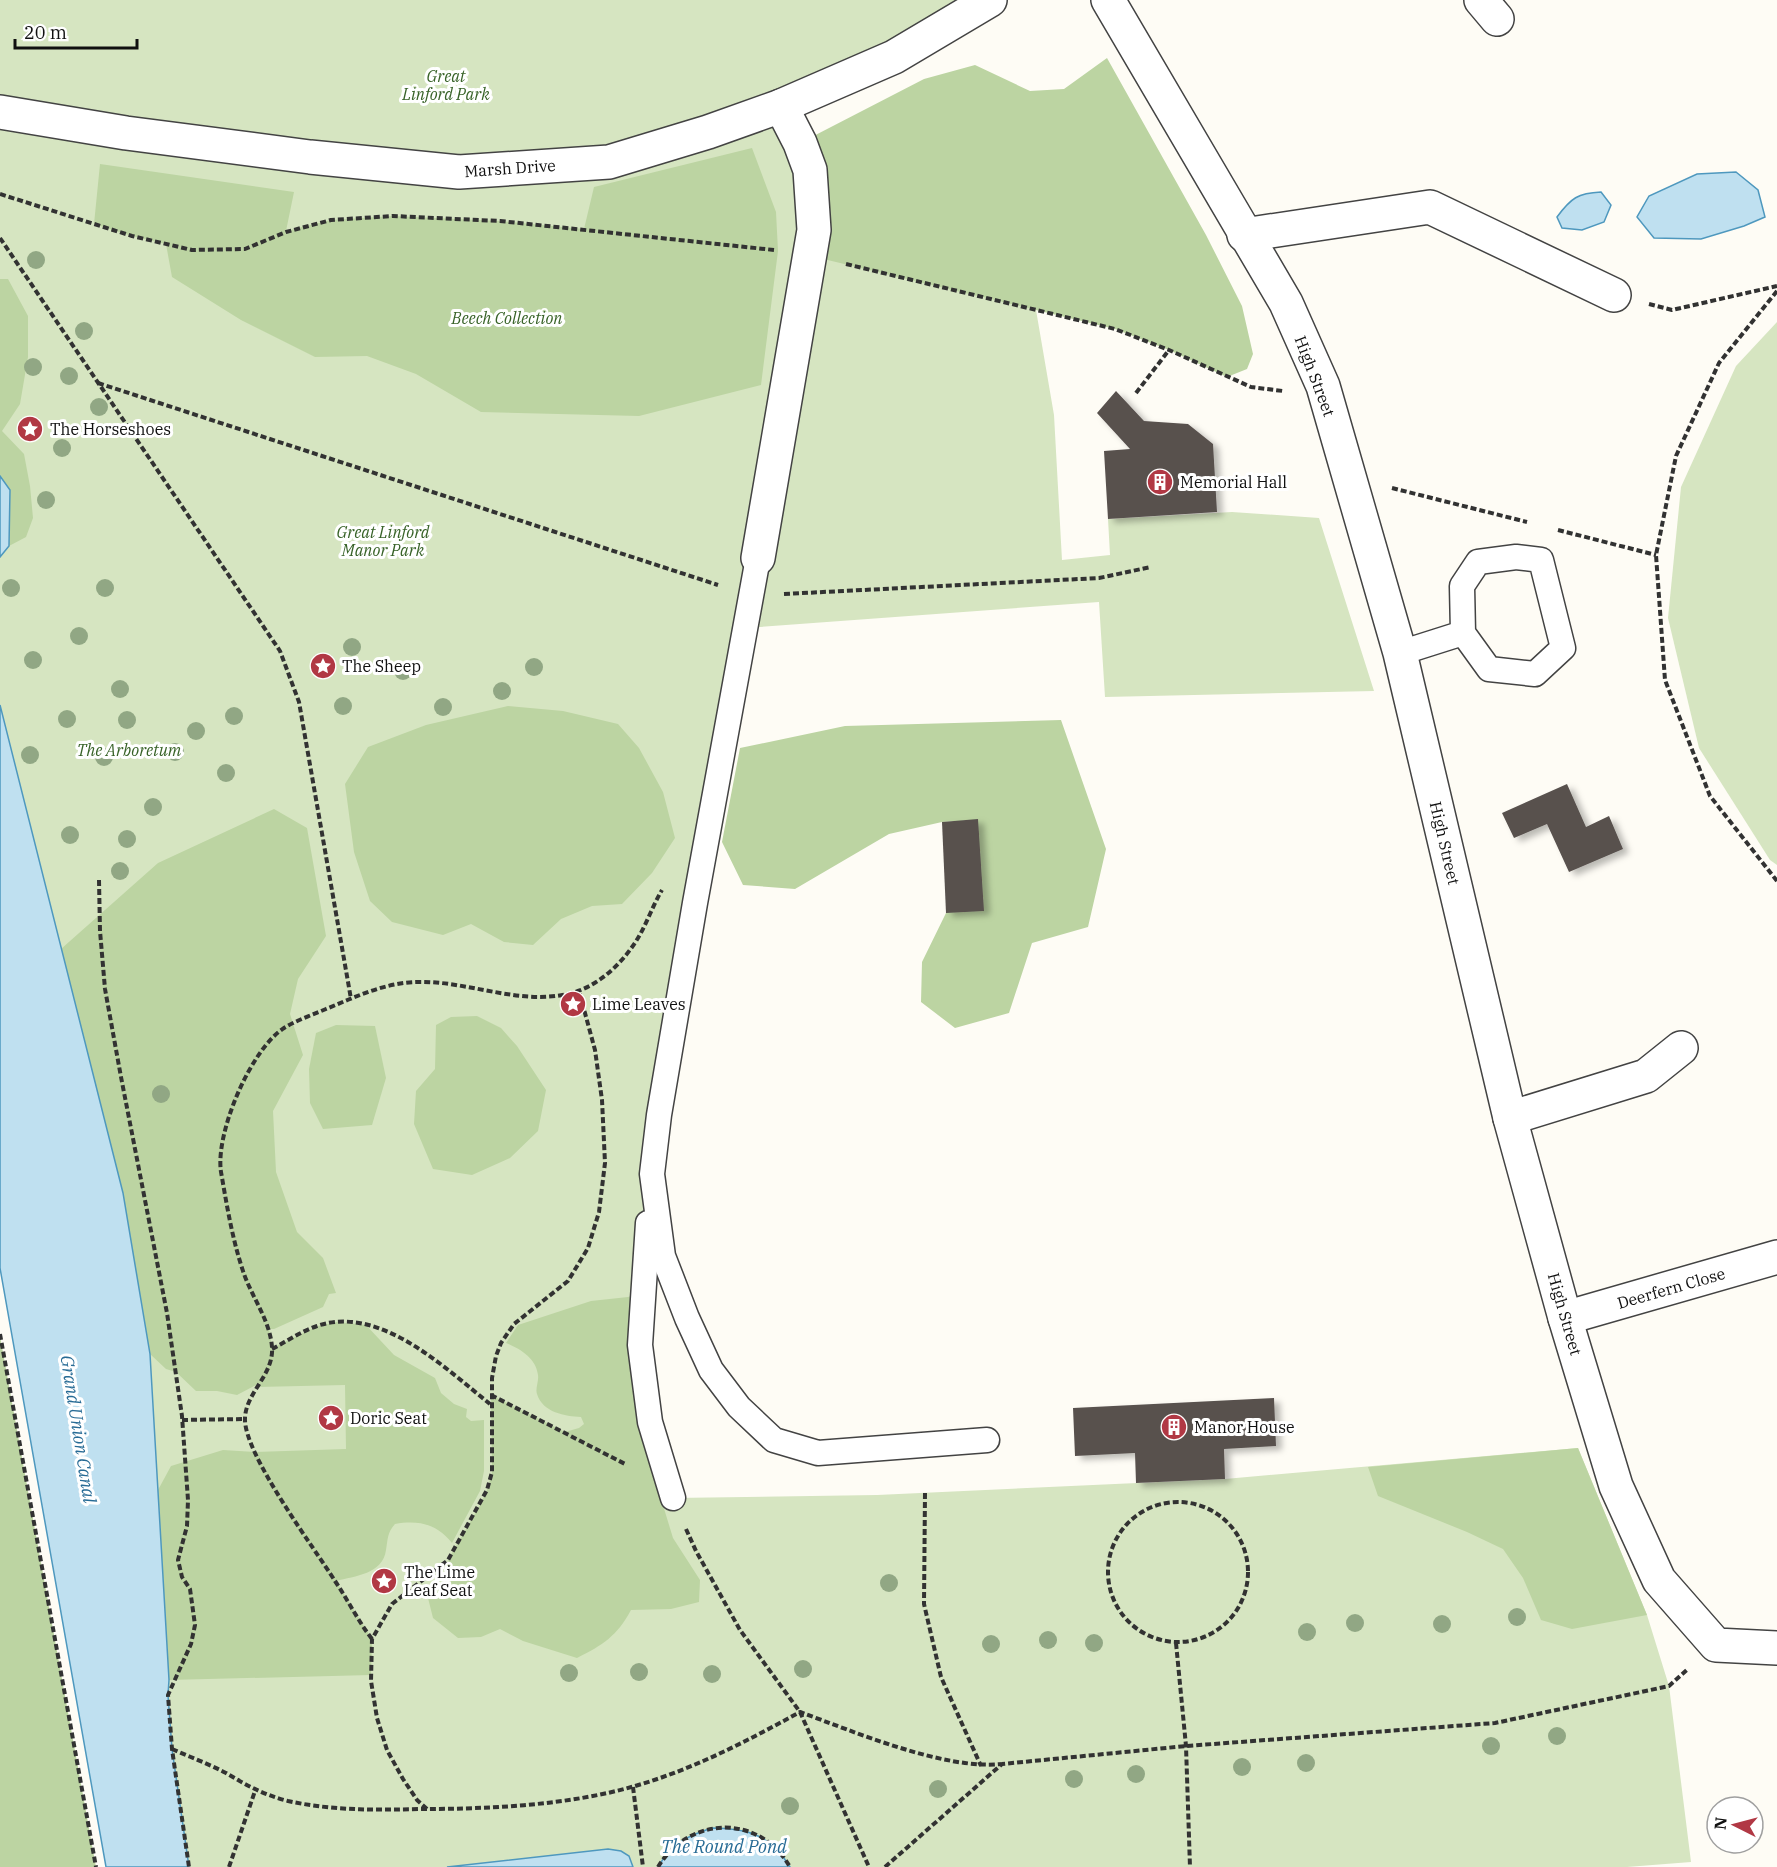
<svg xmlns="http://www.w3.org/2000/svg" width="1777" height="1867" viewBox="0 0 1777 1867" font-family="'IBM Plex Serif',serif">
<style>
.green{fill:#d6e5c1}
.forest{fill:#bcd4a2}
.water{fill:#bfe0f0;stroke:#4e98be;stroke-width:1.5}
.building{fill:#58514e;filter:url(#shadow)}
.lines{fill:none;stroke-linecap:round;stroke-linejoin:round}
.service-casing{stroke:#434343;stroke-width:27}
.minor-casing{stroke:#434343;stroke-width:36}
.path{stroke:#323232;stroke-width:4;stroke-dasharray:6 3;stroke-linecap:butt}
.service{stroke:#fff;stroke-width:24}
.minor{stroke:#fff;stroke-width:33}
.tree{fill:#91a784}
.labels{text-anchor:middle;stroke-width:6;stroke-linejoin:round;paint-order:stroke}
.park-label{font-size:16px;font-style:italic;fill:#376227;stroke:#fff}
.street-label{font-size:16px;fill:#101010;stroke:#fff}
.poi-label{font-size:16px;fill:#101010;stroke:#fff;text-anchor:start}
.water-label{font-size:18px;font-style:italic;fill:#276b95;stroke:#fff}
</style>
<defs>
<filter id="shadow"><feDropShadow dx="6" dy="4" stdDeviation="3" flood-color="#0004"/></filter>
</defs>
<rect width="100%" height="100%" fill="#fefcf5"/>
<g class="green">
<path d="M0,0H990L782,106L977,296L1036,310L1054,415L1062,560L1110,555L1108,519L1232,512L1319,518L1374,691L1105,697L1099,602L746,628L643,1292L673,1498L877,1495L1225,1479L1578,1448L1647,1615L1669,1686L1691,1862L1627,1867H189L172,1749L168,1695L169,1679L150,1354L80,1026L0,705V557L9,546L10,490L0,476Z"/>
<path d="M1777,322V865L1770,860L1699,748L1668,618L1681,487L1736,366Z"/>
</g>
<g class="forest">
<path d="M1107,58L1206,235L1242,306L1253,354L1247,369L1227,377L1169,350L1115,329L811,256L800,143L924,79L975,65L1030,91L1064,89Z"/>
<path d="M752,148L776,212L778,251L761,385L639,416L481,412L416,374L367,356L315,357L241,320L172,277L166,244L132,236L94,224L100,164L294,192L286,231L331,220L393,216L500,221L584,229L594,187Z"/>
<path d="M0,279H8L28,316V357L20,404L2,431L24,454L30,486L33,518L26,537L9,546L10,490L0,476Z"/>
<path d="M508,706L563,711L618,724L639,748L663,792L675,838L652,873L622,904L592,906L561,919L533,945L504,942L471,924L443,935L392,922L370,901L354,852L345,784L368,747L426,725Z"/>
<path d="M1061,720L1106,849L1088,927L1032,943L1009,1013L955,1028L921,1002L922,962L946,913L978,820L942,822L889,834L795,889L743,885L722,842L740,748L845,726Z"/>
<path d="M274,809L307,828L326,936L298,979L290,1014L303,1055L273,1111L276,1172L297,1232L323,1258L336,1293L329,1294L323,1307L274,1329H269L272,1348L318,1326L337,1322L366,1325L394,1355L435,1378L441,1393L454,1404L467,1409L466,1417L471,1421L484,1420V1471L480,1491L452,1543C437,1524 419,1520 395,1524C387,1533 388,1539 386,1550C383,1574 355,1576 336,1581L372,1639L371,1675L169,1680L158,1490L171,1466L223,1450L255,1452L346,1449L345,1385L257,1387L260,1383L237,1395L217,1391H196L176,1372L166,1369L150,1354L123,1193L61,949L158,863Z"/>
<path d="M477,1016L501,1028L517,1046L546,1090L538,1131L510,1158L472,1175L433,1169L414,1124L416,1091L435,1069L436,1025L451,1017Z"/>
<path d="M336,1025L375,1026L386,1078L372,1125L323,1129L310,1103L309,1069L316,1033Z"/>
<path d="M643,1292L655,1479L673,1538L700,1580L699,1602L671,1609L631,1610C617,1636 603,1645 577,1658L523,1641L500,1629L481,1637L458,1638L433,1618L428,1598L438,1597L451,1582L454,1569L448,1560L480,1505L487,1490L492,1472L491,1395L565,1432L579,1428L584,1424L581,1417C565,1416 543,1413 537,1394C535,1389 539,1381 538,1375C536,1358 520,1349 506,1343L518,1325L591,1301L628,1297Z"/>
<path d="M0,1336L96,1867H0Z"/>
<path d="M1578,1448L1647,1615L1572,1629L1541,1620L1523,1578L1503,1549L1467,1532L1378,1496L1368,1467Z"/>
</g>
<g class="water">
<path d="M1736,172L1758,190L1765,217L1744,226L1701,239L1654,238L1637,217L1649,196L1697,174Z"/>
<path d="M1601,192L1611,205L1604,222L1582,230L1562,228L1557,217C1571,198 1578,193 1601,192Z"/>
<path d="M0,476L10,490L9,546L0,557Z"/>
<path d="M0,705L123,1193L150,1354L169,1680L168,1695L172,1749L189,1867H106L0,1268Z"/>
<path d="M712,1828C747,1828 771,1835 790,1867H658C672,1843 687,1836 712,1828Z"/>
<path d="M608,1849L621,1851L629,1856L633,1867H447Z"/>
</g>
<g class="building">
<path d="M1116,391L1144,421L1188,424L1213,444L1217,512L1108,519L1104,451L1130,449L1097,413Z"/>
<path d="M1567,784L1586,827L1609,816L1623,849L1569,872L1547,824L1514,838L1502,813Z"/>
<path d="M978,819L984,911L946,913L942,822Z"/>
<path d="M1274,1398L1276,1446L1224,1449L1225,1479L1136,1483L1135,1453L1075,1456L1073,1408Z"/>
</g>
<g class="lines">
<g class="service-casing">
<g id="service">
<path d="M758,558L695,903L659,1115L652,1174L663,1256L687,1318L711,1370L739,1407L774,1440L818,1453L987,1440"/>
<path d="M1400,653L1463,633L1462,586L1478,562L1516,557L1541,560L1563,648L1535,674L1489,669L1463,633"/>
<path d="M648,1223L640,1345L650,1422L673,1498"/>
</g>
</g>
<g class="minor-casing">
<g id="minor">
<path d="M1108,0L1286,303L1323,386L1400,653L1510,1118L1565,1318L1616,1486L1659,1580L1716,1645L1777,1648"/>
<path d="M1481,0L1497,19"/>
<path d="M0,112L126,133L310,157L459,172L609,162L708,132L781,106L894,57L990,0"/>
<path d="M1244,235L1430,207L1614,295"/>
<path d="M758,558L814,230L810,170L800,143L781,106"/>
<path d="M1510,1118L1646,1076L1681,1048"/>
<path d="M1565,1318L1777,1257"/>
</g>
</g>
<g class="path">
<path d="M0,194L132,236L192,250L245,249L286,232L331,220L393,216L500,221L774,250"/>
<path d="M0,238L280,651L299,702L351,999"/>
<path d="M846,264L1115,329L1169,350L1251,387L1283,391"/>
<path d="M1777,291L1719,363L1676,456L1656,555L1665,680L1710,796L1777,881"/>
<path d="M1649,304L1672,310L1777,286"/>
<path d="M98,383L718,585"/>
<path d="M1136,393L1169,350"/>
<path d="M1392,488L1527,522"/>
<path d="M1558,530L1656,555"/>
<path d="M784,594L1099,578L1151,567"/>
<path d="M99,880L100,931L105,989L121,1077L167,1313L182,1416L188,1500L187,1526L178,1560L182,1577L190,1589L195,1625L191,1644L168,1695L172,1749L189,1867"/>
<path d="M0,1334L96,1867"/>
<path d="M272,1349C287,1341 302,1331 317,1326C380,1304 446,1369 490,1404"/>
<path d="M491,1395L627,1465"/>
<path d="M182,1420L245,1419"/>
<path d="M925,1493L924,1604L941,1677L981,1766"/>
<circle cx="1178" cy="1572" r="70"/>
<path d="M686,1529L696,1551L740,1630L800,1712L869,1867"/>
<path d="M372,1639C358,1621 348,1600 335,1581C315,1549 243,1453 245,1418C246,1392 274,1375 272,1347C270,1320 251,1296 243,1271C232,1238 227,1206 221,1172C215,1133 251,1049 284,1028C297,1020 312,1015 326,1009C355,997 384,983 416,982C470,980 525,1009 578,991C603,982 624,961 638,938C647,923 653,905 662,890"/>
<path d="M1176,1643L1186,1746L1190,1867"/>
<path d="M172,1749C190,1757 209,1764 226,1773C246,1785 264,1795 288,1801C334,1811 377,1810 423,1809C491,1809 570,1805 635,1786C694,1769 747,1741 800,1712C855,1732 944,1770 1001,1764"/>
<path d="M633,1787L643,1867"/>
<path d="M427,1809L417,1800L403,1779L387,1750L377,1718L371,1681L372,1639L392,1604L448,1560L487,1490L492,1472V1378L496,1356L501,1343L514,1324L568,1281L588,1248L599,1212L605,1163L602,1100L595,1050L579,991"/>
<path d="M229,1867L255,1791"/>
<path d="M658,1867C689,1816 759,1813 790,1867"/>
<path d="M885,1867L1002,1764L1186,1746L1495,1723L1669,1686L1688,1669"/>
</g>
<use href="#service" class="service"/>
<use href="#minor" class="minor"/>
</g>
<g class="tree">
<circle cx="36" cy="260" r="9"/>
<circle cx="84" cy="331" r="9"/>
<circle cx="33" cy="367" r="9"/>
<circle cx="69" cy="376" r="9"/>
<circle cx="99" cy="407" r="9"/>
<circle cx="62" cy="448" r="9"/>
<circle cx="46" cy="500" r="9"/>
<circle cx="11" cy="588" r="9"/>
<circle cx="105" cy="588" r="9"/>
<circle cx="79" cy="636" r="9"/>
<circle cx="352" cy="647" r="9"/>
<circle cx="33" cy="660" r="9"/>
<circle cx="534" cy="667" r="9"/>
<circle cx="403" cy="671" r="9"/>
<circle cx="120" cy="689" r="9"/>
<circle cx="502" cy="691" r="9"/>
<circle cx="343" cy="706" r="9"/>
<circle cx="443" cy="707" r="9"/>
<circle cx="234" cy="716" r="9"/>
<circle cx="67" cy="719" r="9"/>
<circle cx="127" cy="720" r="9"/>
<circle cx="196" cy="731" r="9"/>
<circle cx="175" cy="752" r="9"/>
<circle cx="30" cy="755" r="9"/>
<circle cx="104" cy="757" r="9"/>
<circle cx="226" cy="773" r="9"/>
<circle cx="153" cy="807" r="9"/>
<circle cx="70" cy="835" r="9"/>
<circle cx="127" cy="839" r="9"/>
<circle cx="120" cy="871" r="9"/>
<circle cx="161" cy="1094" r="9"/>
<circle cx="889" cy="1583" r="9"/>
<circle cx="1517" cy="1617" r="9"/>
<circle cx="1355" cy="1623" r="9"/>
<circle cx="1442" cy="1624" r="9"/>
<circle cx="1307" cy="1632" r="9"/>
<circle cx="1048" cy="1640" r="9"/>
<circle cx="1094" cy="1643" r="9"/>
<circle cx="991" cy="1644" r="9"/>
<circle cx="803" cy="1669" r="9"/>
<circle cx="639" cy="1672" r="9"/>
<circle cx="569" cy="1673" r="9"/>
<circle cx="712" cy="1674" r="9"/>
<circle cx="1557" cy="1736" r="9"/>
<circle cx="1491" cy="1746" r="9"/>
<circle cx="1306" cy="1763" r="9"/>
<circle cx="1242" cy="1767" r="9"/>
<circle cx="1136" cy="1774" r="9"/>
<circle cx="1074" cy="1779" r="9"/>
<circle cx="938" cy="1789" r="9"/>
<circle cx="790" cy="1806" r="9"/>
</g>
<defs>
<g id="sight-disc" transform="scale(1.35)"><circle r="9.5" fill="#b13844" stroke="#fff"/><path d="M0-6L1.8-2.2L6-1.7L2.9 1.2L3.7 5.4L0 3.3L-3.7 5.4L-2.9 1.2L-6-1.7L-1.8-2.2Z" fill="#fff"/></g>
<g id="building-disc" transform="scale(1.35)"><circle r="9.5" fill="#b13844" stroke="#fff"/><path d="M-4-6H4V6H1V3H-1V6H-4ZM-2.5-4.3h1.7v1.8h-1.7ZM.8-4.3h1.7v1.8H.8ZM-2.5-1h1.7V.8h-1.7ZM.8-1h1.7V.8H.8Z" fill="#fff"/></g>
</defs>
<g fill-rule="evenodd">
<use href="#sight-disc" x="30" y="429"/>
<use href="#building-disc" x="1160" y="482"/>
<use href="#sight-disc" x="323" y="666"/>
<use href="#sight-disc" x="573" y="1004"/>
<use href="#sight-disc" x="331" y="1418"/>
<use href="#building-disc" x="1174" y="1427"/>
<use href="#sight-disc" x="384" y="1581"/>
</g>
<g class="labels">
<g class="park-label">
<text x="446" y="82">Great<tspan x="446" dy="18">Linford Park</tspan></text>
<text x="507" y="324">Beech Collection</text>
<text x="383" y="538">Great Linford<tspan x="383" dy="18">Manor Park</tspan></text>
<text x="129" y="756">The Arboretum</text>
</g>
<g class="street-label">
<text transform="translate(510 168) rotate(-4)" y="6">Marsh Drive</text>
<text transform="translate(1315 376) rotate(69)" y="6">High Street</text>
<text transform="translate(1445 843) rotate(77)" y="6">High Street</text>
<text transform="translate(1671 1288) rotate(-16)" y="6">Deerfern Close</text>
<text transform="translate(1565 1314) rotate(74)" y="6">High Street</text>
</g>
<g class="poi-label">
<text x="50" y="435">The Horseshoes</text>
<text x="1180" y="488">Memorial Hall</text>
<text x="342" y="672">The Sheep</text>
<text x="592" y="1010">Lime Leaves</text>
<text x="350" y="1424">Doric Seat</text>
<text x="1194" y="1433">Manor House</text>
<text x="404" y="1578">The Lime<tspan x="404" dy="18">Leaf Seat</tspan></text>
</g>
<g class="water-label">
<text transform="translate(78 1429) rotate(81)" y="6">Grand Union Canal</text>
<text x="724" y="1853">The Round Pond</text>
</g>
</g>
<g transform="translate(1735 1825) rotate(276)"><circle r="28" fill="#ffffff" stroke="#9f9f9f" stroke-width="1.5"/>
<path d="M0-4.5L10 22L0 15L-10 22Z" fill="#b13844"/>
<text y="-9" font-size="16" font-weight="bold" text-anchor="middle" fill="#101010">N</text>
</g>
<path d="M15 39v9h122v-9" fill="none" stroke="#101010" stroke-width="3"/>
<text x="24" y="39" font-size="18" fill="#101010" stroke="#ffffff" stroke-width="4.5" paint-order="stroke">20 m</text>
</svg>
